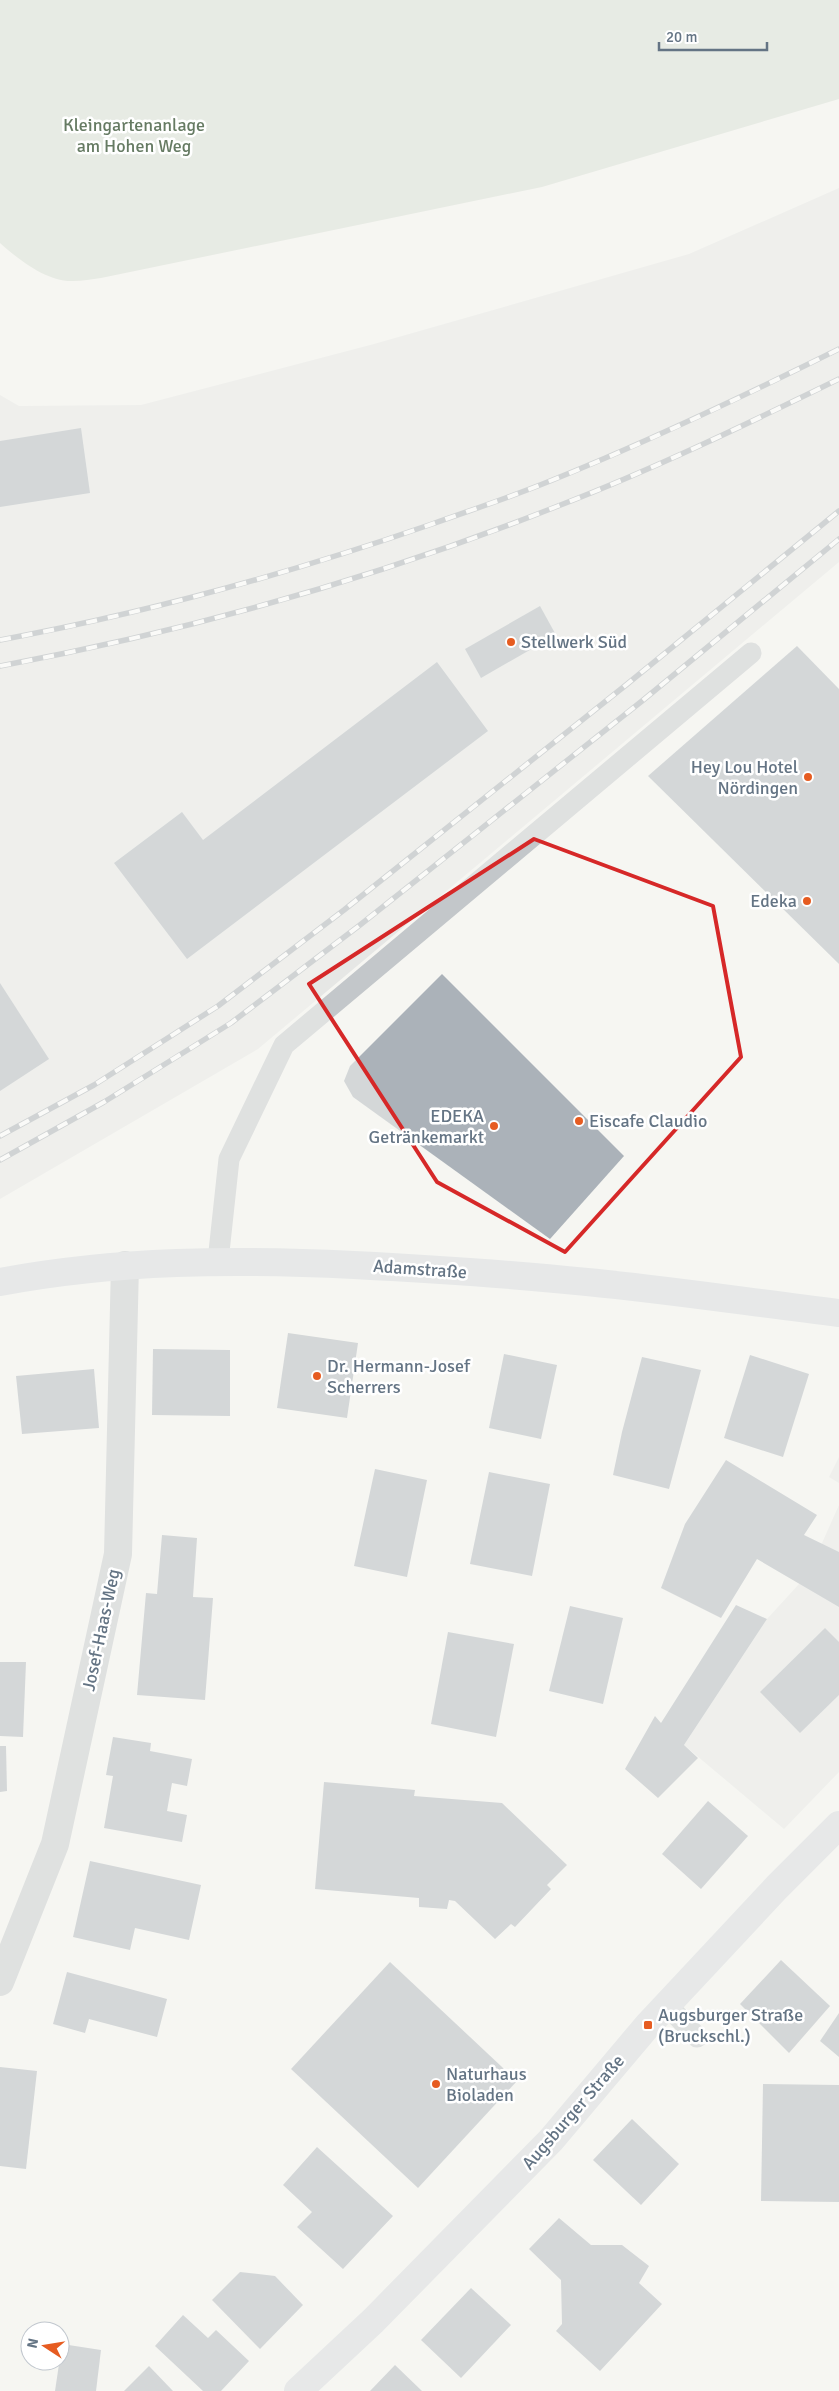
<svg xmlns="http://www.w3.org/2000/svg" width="839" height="2391" viewBox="0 0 839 2391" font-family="Signika,sans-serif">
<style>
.built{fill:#e6e7e5}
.green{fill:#d6ddd3}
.building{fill:#abb2b9}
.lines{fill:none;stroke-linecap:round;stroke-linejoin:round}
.lane{stroke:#c3c7ca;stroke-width:21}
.street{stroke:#c3c7ca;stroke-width:28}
.secondary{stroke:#d4d8dc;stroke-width:28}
.primary{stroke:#d4d8dc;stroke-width:28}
.rail-casing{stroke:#a3a9af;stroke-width:5.5}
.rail{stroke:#fff;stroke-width:4;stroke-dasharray:11;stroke-linecap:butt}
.marked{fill:none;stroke:#d62828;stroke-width:4;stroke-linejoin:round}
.poi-dot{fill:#e65c21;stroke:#fff;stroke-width:2}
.labels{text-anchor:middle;stroke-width:5;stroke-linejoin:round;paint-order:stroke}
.park-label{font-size:18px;fill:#667b63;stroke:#fff}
.poi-label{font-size:18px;fill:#647484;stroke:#fff;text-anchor:start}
.street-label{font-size:18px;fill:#647484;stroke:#fff}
</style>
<rect width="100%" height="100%" fill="#f6f6f2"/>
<g class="built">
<path d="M839,188V562L258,1049L0,1199V395L19,406L141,405L374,344L689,254Z"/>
<path d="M839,1457V1483L829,1477Z"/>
<path d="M839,1505V1772L784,1829L684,1745L767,1619L799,1584L822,1543Z"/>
</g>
<path class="green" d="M0,0H839V99L542,187L101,278C92,279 82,281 73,281C47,282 19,260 0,243Z"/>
<g class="building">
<path d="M81,428L90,493L0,507V441Z"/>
<path d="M540,606L556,635L481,678L465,649Z"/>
<path d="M797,646L839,689V964L648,776Z"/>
<path d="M437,662L488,731L187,959L114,863L182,812L203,840Z"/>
<path d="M442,974L624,1156L550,1239L353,1097L344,1081L350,1066Z"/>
<path d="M0,983L49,1059L0,1091Z"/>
<path d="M288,1333L358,1343L347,1418L277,1408Z"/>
<path d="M153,1349L230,1350V1416L152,1415Z"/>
<path d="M504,1354L557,1365L541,1439L489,1428Z"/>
<path d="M750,1355L809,1374L783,1457L724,1438Z"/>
<path d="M642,1357L701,1370L669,1489L613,1475L622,1432Z"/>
<path d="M94,1369L99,1428L22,1434L16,1376Z"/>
<path d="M726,1460L817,1515L804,1535L839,1552V1607L757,1559L721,1618L661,1588L685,1524Z"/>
<path d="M375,1469L427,1480L407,1577L354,1566Z"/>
<path d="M489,1472L550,1484L532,1576L470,1564Z"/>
<path d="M162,1535L197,1538L193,1597L213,1598L205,1700L137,1695L146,1593L157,1594Z"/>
<path d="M736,1605L767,1619L684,1745L698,1758L658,1798L625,1769L655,1716L661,1723Z"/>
<path d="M570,1606L623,1618L603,1704L549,1691Z"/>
<path d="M825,1628L839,1642V1695L800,1733L760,1692Z"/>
<path d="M448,1632L514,1644L496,1737L431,1724Z"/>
<path d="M0,1662H26L23,1737L0,1736Z"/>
<path d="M113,1737L151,1743L150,1751L192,1759L187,1786L172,1783L167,1811L187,1815L182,1842L104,1828L113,1776L106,1775Z"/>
<path d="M0,1746H6L7,1791L0,1792Z"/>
<path d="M324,1782L415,1790L414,1796L502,1803L567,1865L547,1885L551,1889L515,1927L511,1924L495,1939L455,1901L449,1900L447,1909L419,1907V1898L315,1889Z"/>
<path d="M708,1801L748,1836L701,1889L662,1854Z"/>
<path d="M90,1861L201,1885L189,1940L135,1928L130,1950L73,1937Z"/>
<path d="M781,1960L830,2006L789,2053L740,2004Z"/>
<path d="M390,1962L517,2081L418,2188L291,2069Z"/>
<path d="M67,1972L167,1999L157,2037L89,2019L85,2033L53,2024Z"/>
<path d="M839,2013V2057L820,2041Z"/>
<path d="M0,2067L37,2071L26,2169L0,2166Z"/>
<path d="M763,2084L839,2085V2202L761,2201Z"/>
<path d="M632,2119L679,2164L641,2205L593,2160Z"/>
<path d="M317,2147L393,2216L343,2269L297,2227L312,2212L283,2185Z"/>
<path d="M559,2218L591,2245H622L649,2266L639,2283L662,2304L600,2371L556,2331L562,2324L561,2280L529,2249Z"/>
<path d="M240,2272L275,2276L303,2305L260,2349L212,2300Z"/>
<path d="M471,2288L511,2325L461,2378L421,2340Z"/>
<path d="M183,2315L208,2338L216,2330L249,2361L221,2391H203L155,2346Z"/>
<path d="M62,2344L101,2350L96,2391H55Z"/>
<path d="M395,2365L422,2391H370Z"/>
<path d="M149,2366L173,2391H124Z"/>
</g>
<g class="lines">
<g class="lane">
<path d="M218,1261L229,1159L284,1045L751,653"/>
<path d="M667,2005L697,2037"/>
</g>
<path class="street" d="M0,1982L55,1844L118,1554L125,1265"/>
<path class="secondary" d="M0,1282C117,1260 235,1259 354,1265C432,1269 510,1274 587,1282C671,1290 755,1303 839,1313"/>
<path class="primary" d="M298,2391L373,2321L551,2140L648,2025L777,1887L839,1825"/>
<g class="rail-casing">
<g id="rail">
<path d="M0,640C147,613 291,573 432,524C471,510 511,497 550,481C648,442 744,396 839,349"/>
<path d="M0,666C189,631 379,577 558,506C654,469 747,424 839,379"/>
<path d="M0,1136L94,1085L218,1006L344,910L626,685L839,511"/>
<path d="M0,1160L104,1102L231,1023L360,925L642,701L839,539"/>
</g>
</g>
<use href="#rail" class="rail"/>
</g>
<path d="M0 0H839V2391H0ZM534,839L713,906L741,1057L565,1252L437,1182L309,984Z" fill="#f6f6f2" fill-opacity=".55" fill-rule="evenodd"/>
<path class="marked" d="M534,839L713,906L741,1057L565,1252L437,1182L309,984Z"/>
<g class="poi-dot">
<circle cx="511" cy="642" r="5"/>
<circle cx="808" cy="777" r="5"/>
<circle cx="807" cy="901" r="5"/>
<circle cx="579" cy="1121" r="5"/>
<circle cx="494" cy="1126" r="5"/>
<circle cx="317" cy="1376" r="5"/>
<rect x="643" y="2020" width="10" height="10" rx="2.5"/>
<circle cx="436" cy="2084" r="5"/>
</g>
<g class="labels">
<g class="park-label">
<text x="134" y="131">Kleingartenanlage<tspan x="134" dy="21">am Hohen Weg</tspan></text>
</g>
<g class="poi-label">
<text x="521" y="648">Stellwerk Süd</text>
<text x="798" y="773" text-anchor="end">Hey Lou Hotel<tspan x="798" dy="21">Nördingen</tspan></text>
<text x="797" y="907" text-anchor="end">Edeka</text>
<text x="484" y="1122" text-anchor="end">EDEKA<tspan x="484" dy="21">Getränkemarkt</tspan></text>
<text x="589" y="1127">Eiscafe Claudio</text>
<text x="327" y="1372">Dr. Hermann-Josef<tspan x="327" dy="21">Scherrers</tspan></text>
<text x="658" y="2021">Augsburger Straße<tspan x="658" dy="21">(Bruckschl.)</tspan></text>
<text x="446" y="2080">Naturhaus<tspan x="446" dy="21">Bioladen</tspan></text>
</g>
<g class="street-label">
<text transform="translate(420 1269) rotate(4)" y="6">Adamstraße</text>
<text transform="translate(101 1630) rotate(-78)" y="6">Josef-Haas-Weg</text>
<text transform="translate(573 2112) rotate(-49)" y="6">Augsburger Straße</text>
</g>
</g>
<g transform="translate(45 2346) rotate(282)"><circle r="24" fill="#ffffff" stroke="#c1c7ce"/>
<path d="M0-4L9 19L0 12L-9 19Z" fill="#e65c21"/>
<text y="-8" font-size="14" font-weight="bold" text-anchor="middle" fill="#647484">N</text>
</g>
<path d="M659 42v8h108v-8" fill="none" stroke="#647484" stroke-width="2.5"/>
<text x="666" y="42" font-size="15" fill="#647484" stroke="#ffffff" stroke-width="4" paint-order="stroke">20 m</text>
</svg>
